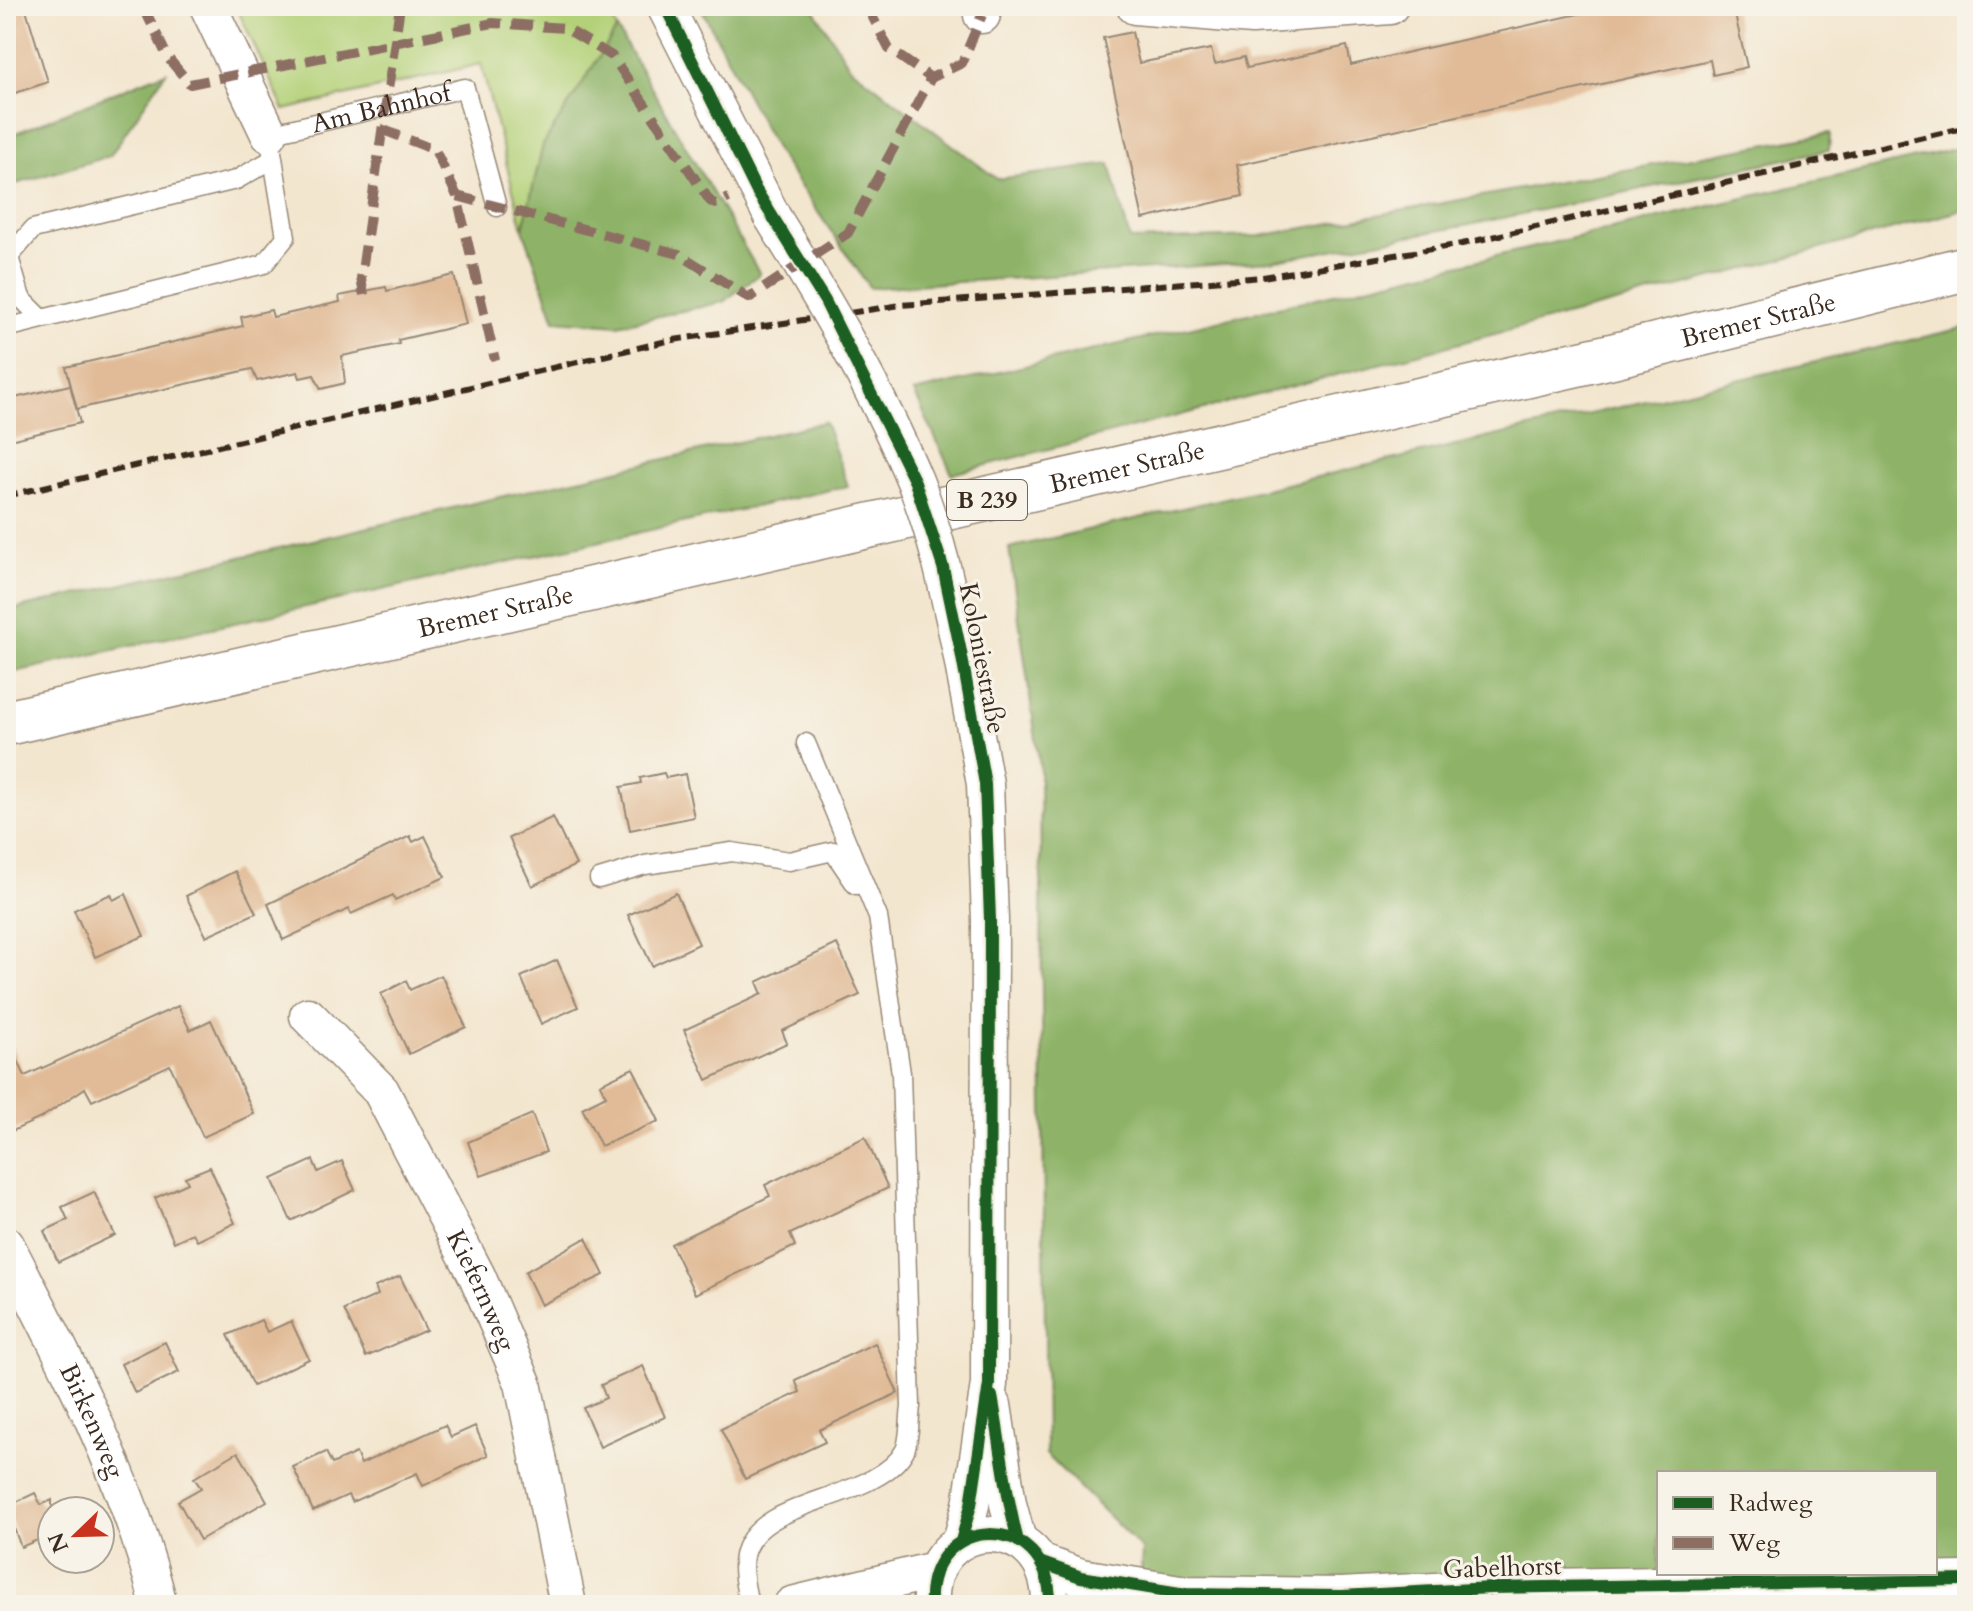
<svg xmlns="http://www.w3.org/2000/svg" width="1973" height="1611" viewBox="0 0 1973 1611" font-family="Cardo,serif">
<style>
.green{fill:#b3d178;stroke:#777e4b;stroke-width:2}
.forest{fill:#8eb368;stroke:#646e43;stroke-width:2;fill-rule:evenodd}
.building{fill:#e1bb97}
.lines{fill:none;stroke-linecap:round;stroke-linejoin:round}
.lane-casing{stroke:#978876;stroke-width:21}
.street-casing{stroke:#978876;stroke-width:39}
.primary-casing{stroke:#978876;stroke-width:47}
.lane{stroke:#fff;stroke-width:18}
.street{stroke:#fff;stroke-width:36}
.primary{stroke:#fff;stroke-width:44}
.rail{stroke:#3b2a1e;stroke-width:6;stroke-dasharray:12 6;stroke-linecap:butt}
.street-bridge-casing{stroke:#978876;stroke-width:39;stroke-linecap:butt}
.street-bridge{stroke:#fff;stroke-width:36}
.quiet{stroke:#8d6e63;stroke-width:10;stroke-dasharray:20 10;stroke-linecap:butt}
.cycleway-casing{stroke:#f7f3e8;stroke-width:17}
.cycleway{stroke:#1b5e20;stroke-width:12}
.labels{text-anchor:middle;stroke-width:6;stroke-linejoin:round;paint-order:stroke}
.shield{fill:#f7f3e8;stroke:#73665b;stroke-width:2}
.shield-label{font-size:24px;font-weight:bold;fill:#3b2a1e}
.street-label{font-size:26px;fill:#3b2a1e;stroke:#f7f3e8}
</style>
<rect width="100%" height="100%" fill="#f7f3e8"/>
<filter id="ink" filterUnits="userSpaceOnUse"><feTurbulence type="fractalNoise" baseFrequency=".0125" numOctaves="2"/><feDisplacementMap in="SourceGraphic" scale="16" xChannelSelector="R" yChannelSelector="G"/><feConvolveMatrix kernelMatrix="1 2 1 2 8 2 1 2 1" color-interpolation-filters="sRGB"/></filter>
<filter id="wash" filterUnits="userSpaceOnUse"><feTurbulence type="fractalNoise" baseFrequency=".006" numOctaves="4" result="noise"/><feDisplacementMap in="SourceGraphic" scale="32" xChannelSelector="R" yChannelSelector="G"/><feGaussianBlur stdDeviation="1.8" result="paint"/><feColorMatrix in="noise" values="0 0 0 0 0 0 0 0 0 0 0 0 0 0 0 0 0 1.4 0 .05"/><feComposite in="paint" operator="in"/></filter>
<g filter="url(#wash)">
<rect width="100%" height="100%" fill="#f3e6cf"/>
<path class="green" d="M236,6H607L617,29L543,145L523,229L481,64L284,110Z"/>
<g class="forest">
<path d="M700,6H812L850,67L997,179L1110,164L1130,240L1260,236L1830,133L1829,150L1464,226L1271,261L870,288L778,154Z"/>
<path d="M617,29L760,274L723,302L618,325L555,320L523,229L543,145Z"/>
<path d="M166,72L110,156L6,187V137Z"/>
<path d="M1967,146V209L1712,278L952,474L914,392Z"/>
<path d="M1967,327V1605H1140L1142,1549L1046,1454L1040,768L1009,548ZM1659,1473H1935V1573H1659Z"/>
<path d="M825,422L848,486L6,674V611Z"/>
</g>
<g id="blocks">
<g class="building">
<path d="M6,6H25L48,82L6,96Z"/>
<path d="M1614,6H1733L1747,67L1713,75L1710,60L1237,165L1243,196L1143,219L1103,38L1132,32L1139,63L1211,49L1215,64L1244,57L1247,68L1347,46L1351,65Z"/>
<path d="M454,275L466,324L398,340L399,344L342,356L345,383L321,389L314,375L300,378L298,372L257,381L252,369L77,409L66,367L243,326L241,317L271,310L273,317L340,302L339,296L386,287L387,291Z"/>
<path d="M70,385L80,423L6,441V400Z"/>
<path d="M664,773L666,778L685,774L694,817L630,830L621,787L641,783L640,778Z"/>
<path d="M553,817L576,865L532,886L509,838Z"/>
<path d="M410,836L413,842L425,836L445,877L395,900L393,895L351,914L349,909L283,940L268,904Z"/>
<path d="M235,871L256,913L206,936L186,896Z"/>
<path d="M676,893L699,944L652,966L628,915Z"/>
<path d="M111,894L113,900L126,894L144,936L95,957L74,910Z"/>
<path d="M837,944L860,995L782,1031L787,1043L707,1080L684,1030L762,994L757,982Z"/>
<path d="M557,960L578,1007L541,1024L521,977Z"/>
<path d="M441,975L466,1027L409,1054L381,994L406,981L410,990Z"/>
<path d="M178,1006L190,1030L211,1020L254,1114L203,1137L170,1065L92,1101L85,1088L41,1118L6,1134V1035L25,1076Z"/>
<path d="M633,1068L659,1121L601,1146L582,1108L606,1096L600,1084Z"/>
<path d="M532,1114L546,1152L481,1176L468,1142Z"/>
<path d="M865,1137L888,1188L790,1234L795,1246L695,1294L671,1244L770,1196L765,1185Z"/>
<path d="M313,1160L318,1172L342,1161L355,1190L291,1221L272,1179Z"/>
<path d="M210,1167L235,1223L197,1241L193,1233L174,1242L155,1198L188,1183L185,1177Z"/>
<path d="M94,1192L115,1235L58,1262L44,1231L68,1220L62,1207Z"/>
<path d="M586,1238L604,1275L541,1305L525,1272Z"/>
<path d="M400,1276L426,1330L366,1357L344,1310L378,1295L375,1287Z"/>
<path d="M261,1320L267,1332L291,1321L309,1359L253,1386L228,1335Z"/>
<path d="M165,1342L179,1372L135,1393L121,1364Z"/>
<path d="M875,1343L898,1393L819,1430L825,1442L745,1479L721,1429L800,1392L795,1380Z"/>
<path d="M643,1366L665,1417L600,1447L583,1408L606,1398L601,1385Z"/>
<path d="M445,1425L451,1437L475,1426L488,1455L423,1486L417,1473L352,1502L348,1495L313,1511L293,1467L326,1452L332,1464L356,1453L361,1464Z"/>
<path d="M238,1452L267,1501L200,1540L178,1501L201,1488L194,1478Z"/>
<path d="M35,1493L41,1505L52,1500V1534L21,1547L6,1507Z"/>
</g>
</g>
</g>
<g filter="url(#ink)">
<use href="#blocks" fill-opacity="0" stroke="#978876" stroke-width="2"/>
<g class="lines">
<g class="lane-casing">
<g id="lane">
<path d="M40,317L21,298L9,257L33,229L236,180L273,159"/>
<path id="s1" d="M6,328L264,264L286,237L269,134L465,88L497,207"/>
<path d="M599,879L645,865L732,852L789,861L833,851L856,885"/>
<path d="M749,1605C746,1589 741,1572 744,1556C756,1496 877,1503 905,1450C910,1439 909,1419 911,1407L901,1073L878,917L806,743"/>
</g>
</g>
<g class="street-casing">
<g id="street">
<path d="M208,6L269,134"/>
<path d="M665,6L773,218"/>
<path d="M1135,6L1252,16L1390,6"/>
<path d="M982,15L983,6"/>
<path id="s2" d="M308,1016L381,1091L477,1276L523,1383L568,1605"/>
<path id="s3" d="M6,1245C66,1360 128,1478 159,1605"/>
<path d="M993,1405L1008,1504L1018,1541"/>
<path d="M961,1541L971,1505L989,1384L990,920L985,784L961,652"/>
<path d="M1042,1563L1081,1577L1186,1594L1341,1596L1491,1588L1967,1580"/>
<path d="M792,1605L935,1570"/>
<path d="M931,1605C926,1512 1052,1509 1050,1605"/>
</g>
</g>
<g class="primary-casing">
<g id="primary">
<path id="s4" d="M6,723L1616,355L1967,268"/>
</g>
</g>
<use href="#lane" class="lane"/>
<use href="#street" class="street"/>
<use href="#primary" class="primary"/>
<path class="rail" d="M6,496L667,341L901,305L1263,277L1462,244L1967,127"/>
<g class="street-bridge-casing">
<path id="street-bridge" d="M773,218C825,302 877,390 915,481C937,536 949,595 961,652"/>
</g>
<use href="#street-bridge" class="street-bridge"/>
<g class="quiet">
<path d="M143,6L168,58L190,84L493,23L565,28L612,56L710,201L715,204L729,198"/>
<path d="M867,6L889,49L931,78L962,63L982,15"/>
<path d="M381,129L435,150L457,196L495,360"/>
<path d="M457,196L679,254L749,298L848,233L931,78"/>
<path d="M364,295L361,278L400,6"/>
<path d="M1491,1588L1492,1605"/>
</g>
<g class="cycleway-casing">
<g id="cycleway">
<path d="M665,6L756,190L825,301L915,482L943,567L961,652L985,784L990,920L989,1384L971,1505L961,1541"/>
<path d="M992,1396C1001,1444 1005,1493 1018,1541"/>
<path d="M1042,1563L1081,1577L1186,1594L1341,1596L1491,1588L1967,1580"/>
<path d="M931,1605C926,1512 1052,1509 1050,1605"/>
</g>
</g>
<use href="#cycleway" class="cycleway"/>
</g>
</g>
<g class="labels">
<rect class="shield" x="947" y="480" width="80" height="40" rx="6"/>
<g class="shield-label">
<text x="987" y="508">B 239</text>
</g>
<g class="street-label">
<text dy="9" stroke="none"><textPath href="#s1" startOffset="520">Am Bahnhof</textPath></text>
<text dy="9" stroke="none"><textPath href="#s4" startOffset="1798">Bremer Straße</textPath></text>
<text dy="9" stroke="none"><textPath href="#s4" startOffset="1150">Bremer Straße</textPath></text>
<text dy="9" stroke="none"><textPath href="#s4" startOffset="502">Bremer Straße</textPath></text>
<text transform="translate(983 658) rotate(79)" y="9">Koloniestraße</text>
<text dy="9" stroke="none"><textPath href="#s2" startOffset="328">Kiefernweg</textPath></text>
<text dy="9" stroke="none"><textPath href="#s3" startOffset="196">Birkenweg</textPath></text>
<text transform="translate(1502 1567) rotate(-2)" y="9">Gabelhorst</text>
</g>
</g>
<rect width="1973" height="1611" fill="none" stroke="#f7f3e8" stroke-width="32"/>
<rect x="1657" y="1471" width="280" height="104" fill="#f7f3e8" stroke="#aca397" stroke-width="2"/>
<rect x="1673" y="1497" width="40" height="12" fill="#1b5e20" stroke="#aca397" stroke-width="2"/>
<text x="1729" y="1511" font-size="24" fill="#3b2a1e">Radweg</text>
<rect x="1673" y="1537" width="40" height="12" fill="#8d6e63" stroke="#aca397" stroke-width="2"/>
<text x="1729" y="1551" font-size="24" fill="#3b2a1e">Weg</text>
<g transform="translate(76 1535) rotate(247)"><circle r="38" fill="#f7f3e8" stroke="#aca397" stroke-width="2"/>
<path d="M0-6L14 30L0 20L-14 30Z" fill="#c8321e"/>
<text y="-12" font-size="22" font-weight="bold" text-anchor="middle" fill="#3b2a1e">N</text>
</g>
</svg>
